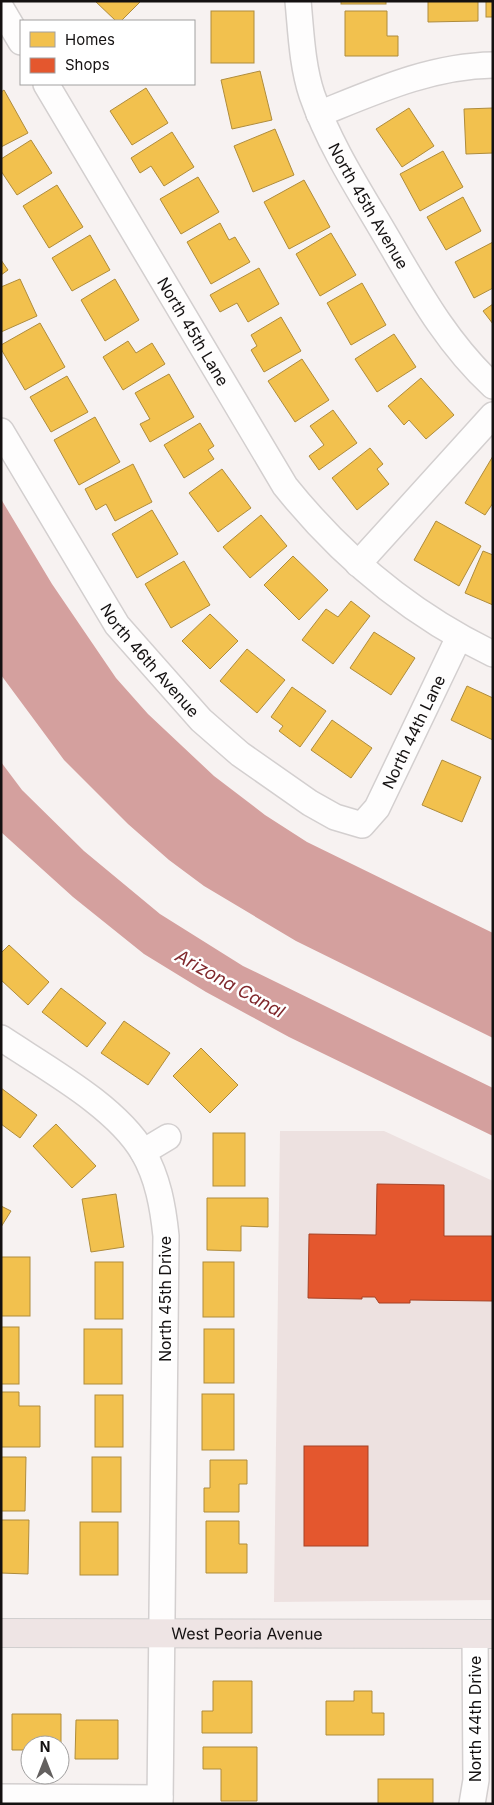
<svg xmlns="http://www.w3.org/2000/svg" width="494" height="1805" viewBox="0 0 494 1805" font-family="Inter,sans-serif">
<style>
.built{fill:#ede1e0}
.water{fill:#d4a09e}
.homes{fill:#f2c14e;stroke:#af8c3c}
.shops{fill:#e4572e;stroke:#a64225}
.lines{fill:none;stroke-linecap:round;stroke-linejoin:round}
.minor-casing{stroke:#d3cfcf;stroke-width:28}
.major-casing{stroke:#d1cfcf;stroke-width:30}
.minor{stroke:#fefdfd;stroke-width:25}
.major{stroke:#eee4e4;stroke-width:28}
.labels{text-anchor:middle;stroke-width:5;stroke-linejoin:round;paint-order:stroke}
.street-label{font-size:16px;fill:#141111;stroke:#fff}
.water-label{font-size:18px;font-style:italic;fill:#80282c;stroke:#fff}
</style>
<rect width="100%" height="100%" fill="#f7f2f1"/>
<path class="built" d="M280,1131H384L493,1181V1600L274,1602Z"/>
<g class="water">
<path d="M1,499L52,584L116,678L148,714L214,776L265,815L307,842L493,933V1038L296,941L204,886L169,860L128,824L64,760L1,675Z"/>
<path d="M1,762L22,790L84,851L160,914L243,966L493,1088V1136L289,1037L206,992L144,954L73,897L1,832Z"/>
</g>
<g class="homes">
<path d="M95,1H141L121,21H116Z"/>
<rect x="341" y="1" width="45" height="3"/>
<path d="M428,1H478V21L428,22Z"/>
<rect x="486" y="1" width="7" height="16"/>
<rect x="211" y="11" width="43" height="52"/>
<path d="M345,11H387V36H398V56H345Z"/>
<path d="M260,71L272,120L232,129L221,80Z"/>
<path d="M146,88L168,123L132,145L110,111Z"/>
<path d="M4,90L28,133L1,147V92Z"/>
<path d="M409,108L434,146L402,167L376,129Z"/>
<path d="M493,108V153L466,154L464,109Z"/>
<path d="M275,129L294,175L253,192L234,146Z"/>
<path d="M172,132L194,167L164,186L151,166L140,173L131,158Z"/>
<path d="M31,140L52,173L17,195L1,171V159Z"/>
<path d="M443,151L463,187L420,211L400,174Z"/>
<path d="M198,177L219,212L181,234L160,199Z"/>
<path d="M304,180L330,227L289,249L264,202Z"/>
<path d="M57,185L83,227L49,248L23,206Z"/>
<path d="M463,197L481,231L446,250L427,217Z"/>
<path d="M220,223L229,240L235,237L250,262L211,284L187,242Z"/>
<path d="M331,233L356,275L320,296L296,254Z"/>
<path d="M90,235L110,270L72,291L52,258Z"/>
<path d="M493,242V288L474,298L455,262Z"/>
<path d="M1,260L8,270L1,275Z"/>
<path d="M259,268L279,304L248,322L237,303L220,312L210,295Z"/>
<path d="M20,279L37,316L1,332V287Z"/>
<path d="M115,279L139,320L105,341L81,300Z"/>
<path d="M362,283L386,325L351,345L327,303Z"/>
<path d="M493,304V324L483,311Z"/>
<path d="M281,317L301,351L264,372L251,350L257,346L251,335Z"/>
<path d="M40,323L65,367L25,390L1,349V345Z"/>
<path d="M394,334L416,367L377,392L355,359Z"/>
<path d="M128,341L136,353L152,343L165,364L123,390L103,357Z"/>
<path d="M302,359L329,400L295,422L268,381Z"/>
<path d="M169,374L194,417L150,442L140,424L150,419L135,393Z"/>
<path d="M67,376L88,412L51,432L30,397Z"/>
<path d="M421,378L454,415L426,439L409,420L404,425L388,406Z"/>
<path d="M333,410L357,443L319,470L309,456L324,445L310,426Z"/>
<path d="M95,417L120,462L79,485L54,440Z"/>
<path d="M200,423L214,446L208,450L214,459L184,478L164,445Z"/>
<path d="M370,448L383,464L377,469L389,484L357,510L332,478Z"/>
<path d="M493,456V503L485,515L465,503Z"/>
<path d="M133,464L152,502L115,521L106,504L96,510L85,489Z"/>
<path d="M222,469L251,508L218,532L189,493Z"/>
<path d="M152,510L178,554L137,578L112,534Z"/>
<path d="M261,515L287,546L250,578L223,547Z"/>
<path d="M436,521L481,546L459,586L414,560Z"/>
<path d="M483,551L493,555V605L465,593Z"/>
<path d="M293,556L328,590L299,620L264,585Z"/>
<path d="M184,561L210,605L171,628L145,584Z"/>
<path d="M351,601L370,616L333,664L302,640L326,609L338,617Z"/>
<path d="M210,614L238,641L210,669L182,641Z"/>
<path d="M374,632L415,658L391,695L350,668Z"/>
<path d="M247,649L285,680L257,713L220,681Z"/>
<path d="M467,686L493,698V740L451,720Z"/>
<path d="M292,687L326,711L300,747L279,731L283,726L271,717Z"/>
<path d="M332,720L372,748L351,778L311,750Z"/>
<path d="M442,760L481,777L462,822L422,805Z"/>
<path d="M9,945L49,982L28,1005L1,980V953Z"/>
<path d="M61,988L106,1023L87,1047L42,1012Z"/>
<path d="M124,1021L170,1053L148,1085L101,1053Z"/>
<path d="M201,1048L238,1085L210,1113L173,1076Z"/>
<path d="M1,1088L37,1115L20,1138L1,1124Z"/>
<path d="M56,1124L96,1166L72,1188L33,1146Z"/>
<rect x="213" y="1133" width="32" height="53"/>
<path d="M116,1194L124,1247L91,1252L82,1199Z"/>
<path d="M207,1198H268V1227L241,1226V1251L207,1250Z"/>
<path d="M1,1206L11,1211L1,1227Z"/>
<rect x="1" y="1257" width="29" height="59"/>
<rect x="95" y="1262" width="28" height="57"/>
<rect x="203" y="1262" width="31" height="55"/>
<rect x="1" y="1327" width="18" height="57"/>
<rect x="84" y="1329" width="38" height="55"/>
<rect x="204" y="1329" width="30" height="54"/>
<path d="M1,1392H19V1406H40V1447H1Z"/>
<rect x="202" y="1394" width="32" height="56"/>
<rect x="95" y="1395" width="28" height="52"/>
<path d="M1,1457H26L25,1511H1Z"/>
<rect x="92" y="1457" width="29" height="55"/>
<path d="M210,1460H247V1484H239V1512H204V1488H210Z"/>
<path d="M1,1520H29L28,1574L1,1573Z"/>
<path d="M206,1521H239V1544H247V1573H206Z"/>
<rect x="80" y="1522" width="38" height="53"/>
<path d="M213,1681H252V1733H202V1711H213Z"/>
<path d="M354,1691H372V1713H384V1735H326V1701H354Z"/>
<path d="M12,1714H61V1761L60,1745H30V1750H12Z"/>
<path d="M76,1720H118V1759H75Z"/>
<path d="M203,1747H257V1801H221V1769H203Z"/>
<rect x="378" y="1779" width="55" height="25"/>
</g>
<g class="shops">
<path d="M377,1184L444,1185V1236H493V1301L410,1300V1303H379L375,1297H362V1299L308,1298L309,1234L376,1235Z"/>
<rect x="304" y="1446" width="64" height="100"/>
</g>
<g class="lines">
<g class="minor-casing">
<g id="minor">
<path id="s1" d="M298,1C301,32 302,65 312,95C328,141 355,184 380,226C414,283 443,340 493,386"/>
<path d="M1,8L21,42"/>
<path id="s2" d="M46,84L285,486C342,557 410,614 493,654"/>
<path d="M319,114C376,91 431,66 493,65"/>
<path id="s3" d="M1,431L117,625L201,720L240,754L310,803L335,817L362,825L377,808L459,637"/>
<path d="M358,564L493,415"/>
<path d="M1,1038C46,1068 116,1106 143,1152C158,1178 163,1207 166,1236L160,1804"/>
<path d="M143,1152L168,1137"/>
<path d="M1,1797L160,1798"/>
<path d="M472,1804L476,1780L475,1634"/>
</g>
</g>
<g class="major-casing">
<g id="major">
<path id="s4" d="M1,1633L493,1634"/>
</g>
</g>
<use href="#minor" class="minor"/>
<use href="#major" class="major"/>
</g>
<g class="labels">
<g class="street-label">
<text dy="6" stroke="none"><textPath href="#s1" startOffset="220">North 45th Avenue</textPath></text>
<text dy="6" stroke="none"><textPath href="#s2" startOffset="288">North 45th Lane</textPath></text>
<text dy="6" stroke="none"><textPath href="#s3" startOffset="274">North 46th Avenue</textPath></text>
<text dy="6" stroke="none"><textPath href="#s3" startOffset="654">North 44th Lane</textPath></text>
<text transform="translate(165 1299) rotate(-90)" y="6">North 45th Drive</text>
<text dy="6" stroke="none"><textPath href="#s4" startOffset="246">West Peoria Avenue</textPath></text>
<text transform="translate(475 1719) rotate(-90)" y="6">North 44th Drive</text>
</g>
<g class="water-label">
<text transform="translate(230 984) rotate(29)" y="6">Arizona Canal</text>
</g>
</g>
<rect width="494" height="1805" fill="none" stroke="#141111" stroke-width="5"/>
<rect x="20" y="20" width="175" height="65" fill="#ffffff" stroke="#a1a0a0"/>
<rect x="30" y="32" width="25" height="15" fill="#f2c14e" stroke="#a1a0a0"/>
<text x="65" y="45" font-size="15" fill="#141111">Homes</text>
<rect x="30" y="58" width="25" height="15" fill="#e4572e" stroke="#a1a0a0"/>
<text x="65" y="70" font-size="15" fill="#141111">Shops</text>
<g transform="translate(45 1760)"><circle r="24" fill="#ffffff" stroke="#a1a0a0"/>
<path d="M0-4L9 19L0 12L-9 19Z" fill="#63605f"/>
<text y="-8" font-size="14" font-weight="bold" text-anchor="middle" fill="#141111">N</text>
</g>
</svg>
